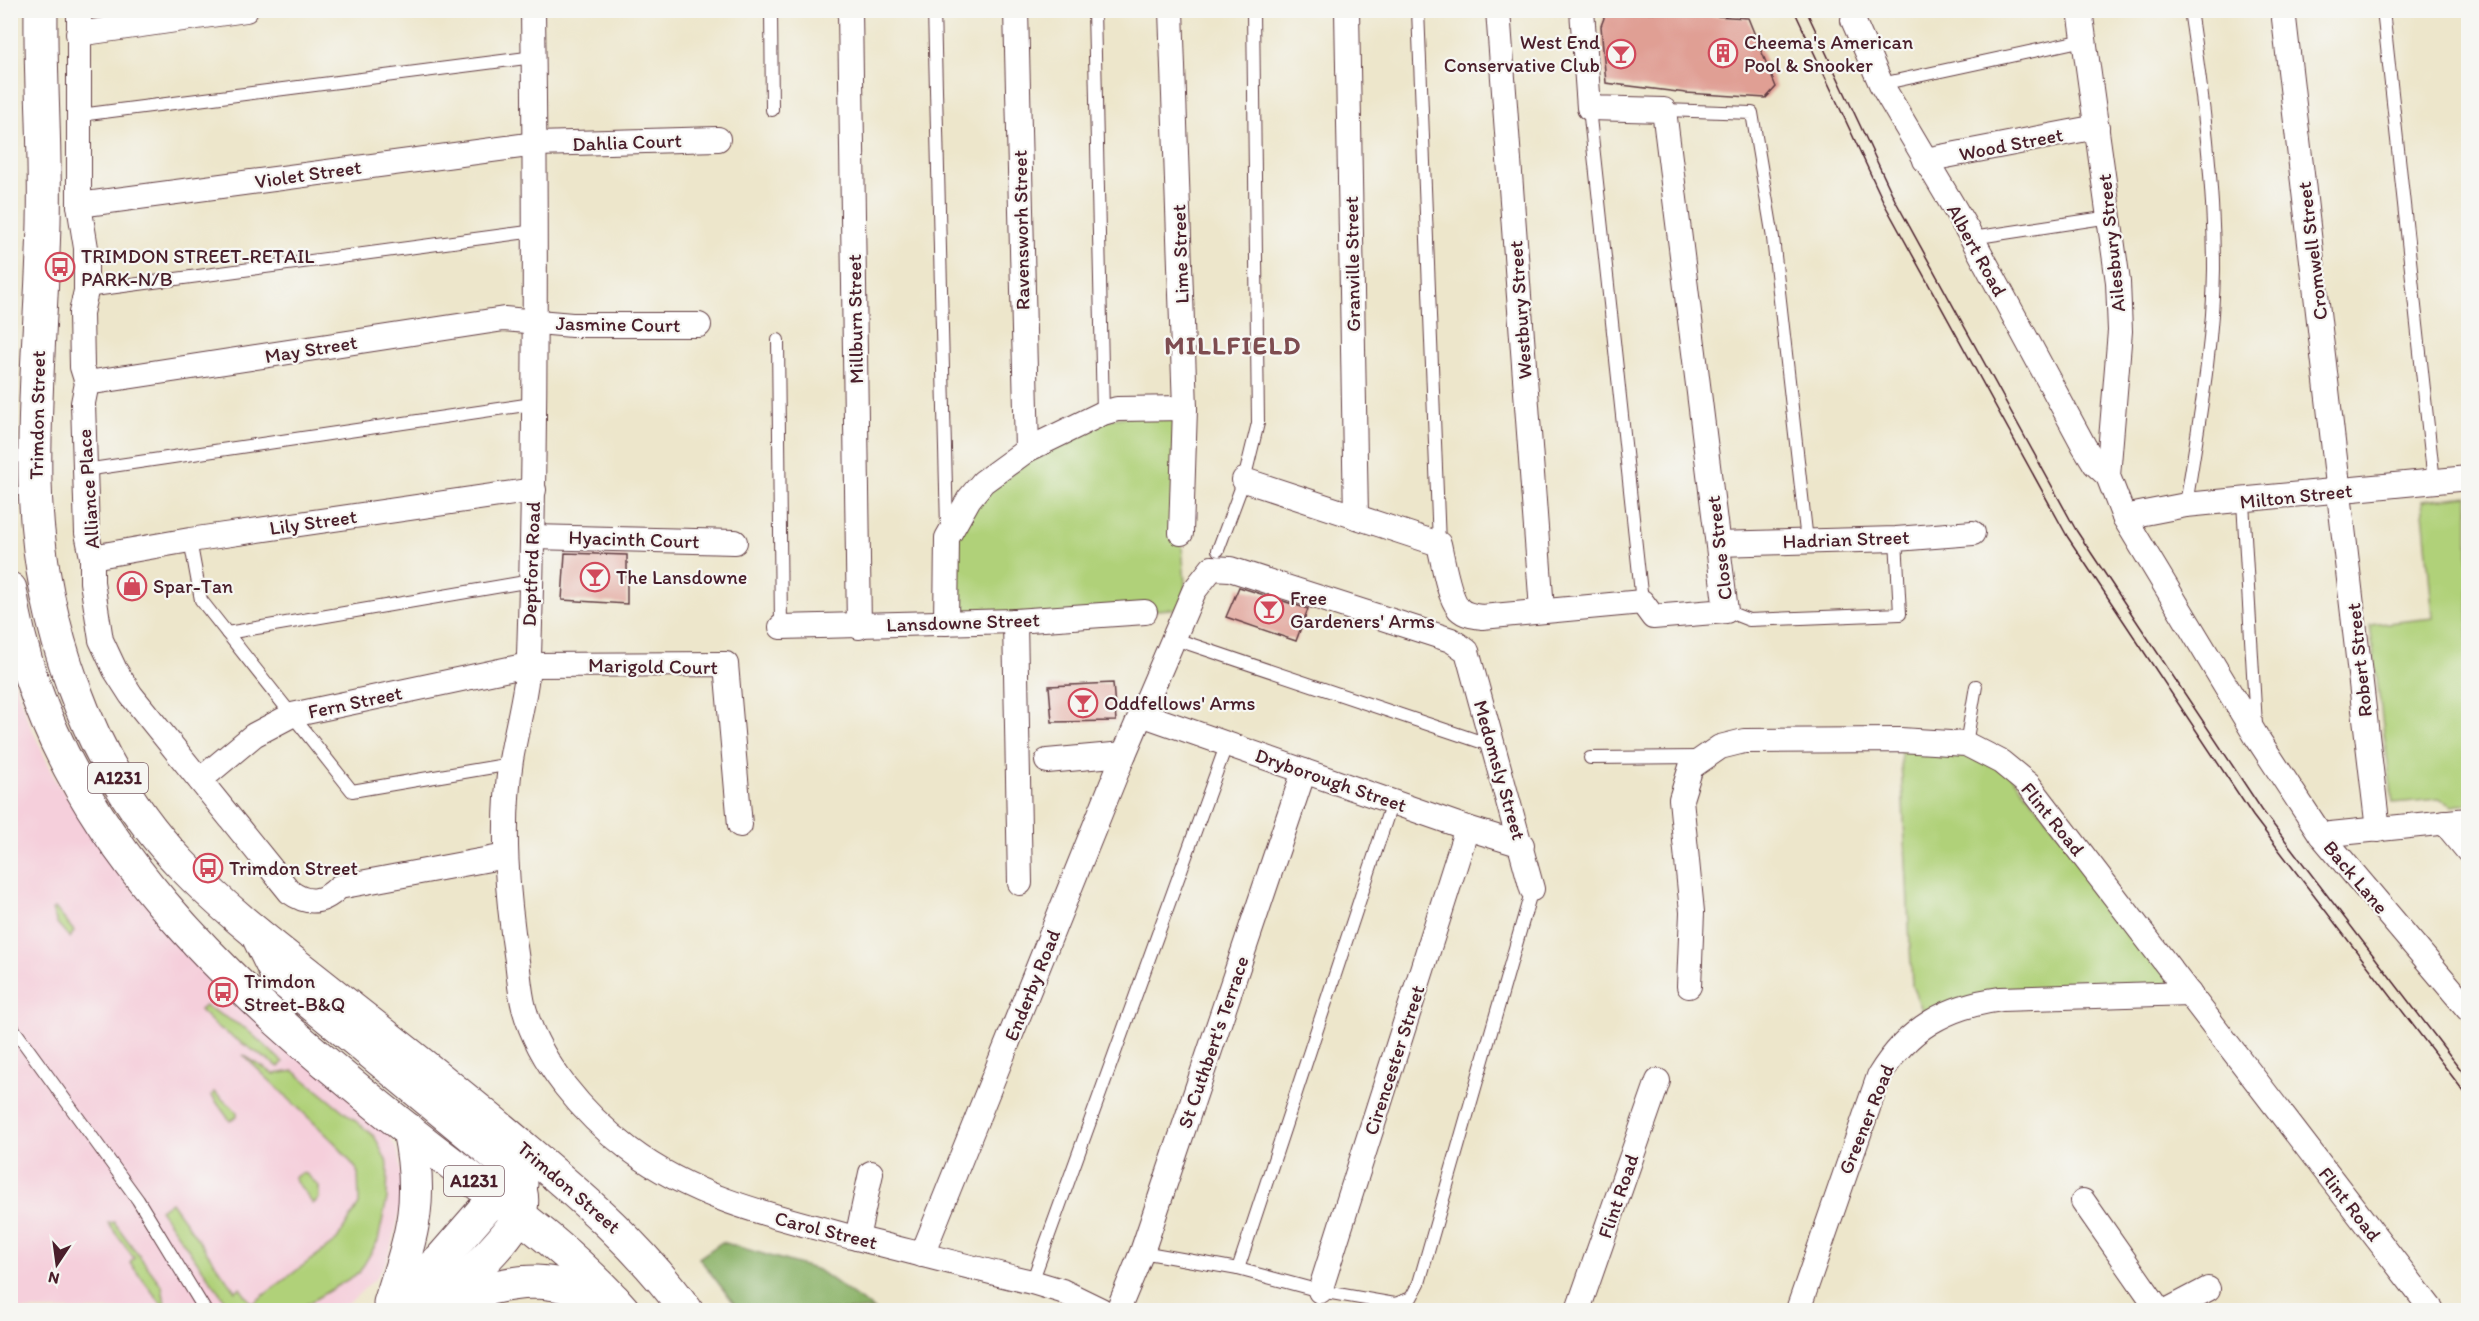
<svg xmlns="http://www.w3.org/2000/svg" width="2479" height="1321" viewBox="0 0 2479 1321" font-family="Itim,sans-serif">
<style>
.built{fill:#f5cfdb}
.green{fill:#b0d179;stroke:#7d7852;stroke-width:1.5}
.forest{fill:#8cb369;stroke:#6b694a;stroke-width:1.5}
.building{fill:#e09f94}
.lines{fill:none;stroke-linecap:round;stroke-linejoin:round}
.lane-casing{stroke:#623d43;stroke-width:14}
.street-casing{stroke:#623d43;stroke-width:26}
.secondary-casing{stroke:#623d43;stroke-width:35}
.highway-casing{stroke:#623d43;stroke-width:35}
.lane{stroke:#fff;stroke-width:12}
.street{stroke:#fff;stroke-width:24}
.secondary{stroke:#fff;stroke-width:33}
.highway{stroke:#fff;stroke-width:33}
.tram{stroke:#4a1f2b;stroke-width:1.5}
.labels{text-anchor:middle;stroke-width:4.5;stroke-linejoin:round;paint-order:stroke}
.shield{fill:#f6f6f2;stroke:#7e6067;stroke-width:1.5}
.shield-label{font-size:18px;font-weight:bold;fill:#4a1f2b}
.poi-label{font-size:20px;fill:#4a1f2b;stroke:#f6f6f2;text-anchor:start}
.street-label{font-size:20px;fill:#4a1f2b;stroke:#f6f6f2}
.district-label{font-size:26px;font-weight:bold;letter-spacing:1.5px;fill:#7e4c50;stroke:#f6f6f2}
</style>
<rect width="100%" height="100%" fill="#f6f6f2"/>
<filter id="ink" filterUnits="userSpaceOnUse"><feTurbulence type="fractalNoise" baseFrequency=".0167" numOctaves="2"/><feDisplacementMap in="SourceGraphic" scale="12" xChannelSelector="R" yChannelSelector="G"/><feConvolveMatrix kernelMatrix="1 2 1 2 8 2 1 2 1" color-interpolation-filters="sRGB"/></filter>
<filter id="wash" filterUnits="userSpaceOnUse"><feTurbulence type="fractalNoise" baseFrequency=".008" numOctaves="4" result="noise"/><feDisplacementMap in="SourceGraphic" scale="24" xChannelSelector="R" yChannelSelector="G"/><feGaussianBlur stdDeviation="1.35" result="paint"/><feColorMatrix in="noise" values="0 0 0 0 0 0 0 0 0 0 0 0 0 0 0 0 0 1.4 0 .05"/><feComposite in="paint" operator="in"/></filter>
<g filter="url(#wash)">
<rect width="100%" height="100%" fill="#ede6cb"/>
<path class="built" d="M10,669L28,720L56,781L128,885L387,1130L399,1155L403,1196L395,1234L387,1260L376,1278L350,1302L331,1310H11Z"/>
<g class="green">
<path d="M1185,408L1181,533L1187,608L946,623L959,515L1076,424Z"/>
<path d="M2468,496V804L2452,806L2439,799L2393,803L2370,625L2433,618L2422,501Z"/>
<path d="M1900,740L2001,762L2189,993L2001,999L1928,1024L1912,986Z"/>
<path d="M55,908L74,931L70,938L57,923L52,910Z"/>
<path d="M205,1006L245,1028L283,1062L279,1067L217,1027L200,1010Z"/>
<path d="M243,1055L274,1074L294,1071L374,1136L378,1143L388,1165L387,1199L378,1241L359,1273L297,1310H235L224,1299L160,1210L171,1202L235,1291L240,1288L252,1304L337,1240L359,1204L358,1171L336,1144Z"/>
<path d="M214,1092L237,1112V1117L230,1121L212,1096Z"/>
<path d="M301,1173L306,1174L319,1186V1199L313,1204L294,1178Z"/>
<path d="M114,1222L162,1286L166,1310L130,1263L134,1258L108,1223Z"/>
</g>
<path class="forest" d="M722,1242L818,1270L874,1310H739L699,1258Z"/>
<g id="blocks">
<g class="building">
<path d="M1607,10L1748,18L1776,87L1766,98L1686,93L1606,83L1601,26Z"/>
<path d="M565,553L627,555V604L562,600Z"/>
<path d="M1239,587L1308,609L1296,641L1226,617Z"/>
<path d="M1113,683L1116,721L1052,722L1049,686Z"/>
</g>
</g>
</g>
<g filter="url(#ink)">
<use href="#blocks" fill-opacity="0" stroke="#623d43" stroke-width="1.5"/>
<g class="lines">
<g class="lane-casing">
<g id="lane">
<path d="M771,10L772,110"/>
<path d="M934,10L947,528"/>
<path d="M1094,10L1103,413"/>
<path d="M1418,10L1439,544"/>
<path d="M2383,10L2434,482"/>
<path d="M1881,84L2084,40"/>
<path d="M1589,108L1642,602"/>
<path d="M1664,110L1752,113L1773,238L1807,541"/>
<path d="M80,115L534,57"/>
<path d="M1972,238L2110,217"/>
<path d="M86,291L535,231"/>
<path d="M778,340L781,627"/>
<path d="M85,470L532,404"/>
<path d="M2243,502L2256,725"/>
<path d="M2186,505C2198,427 2213,349 2214,269C2214,183 2203,96 2190,10"/>
<path d="M190,540L201,600L352,791L511,764"/>
<path d="M1218,550L1244,480L1258,423L1253,10"/>
<path d="M1726,611L1749,620L1900,614L1896,539"/>
<path d="M227,633L531,581"/>
<path d="M1175,639L1493,746"/>
<path d="M1966,744L1976,686"/>
<path d="M1590,758L1699,757"/>
<path d="M10,1024L138,1200L205,1310"/>
<path d="M1142,1252L1238,1269L1320,1291L1395,1304L1411,1298L1419,1283L1532,889"/>
<path d="M1238,1269L1392,802"/>
<path d="M1032,1282L1227,743"/>
</g>
</g>
<g class="street-casing">
<g id="street">
<path d="M79,10V205L86,248V291L81,313L82,367L87,383L83,403L87,533L92,557V582L101,640L115,670L131,695L290,892C308,905 323,903 339,887L506,856"/>
<path d="M533,10C536,226 536,441 529,656C527,691 517,725 511,760C501,826 507,895 517,961C519,976 520,993 524,1008C539,1063 584,1115 629,1149C693,1198 775,1217 852,1237C912,1252 972,1268 1032,1282L1062,1291L1101,1310"/>
<path d="M850,10L859,627"/>
<path d="M1016,10L1027,450"/>
<path d="M1171,10L1185,408L1181,533"/>
<path d="M1347,10L1356,517"/>
<path d="M1498,10L1542,610"/>
<path d="M2080,10L2118,282L2120,331L2108,476L2124,517L2256,736L2321,835L2468,1009"/>
<path d="M2283,10L2378,830"/>
<path d="M1853,20L1881,84L1972,238L2084,446L2095,464L2108,476"/>
<path d="M78,34L246,10"/>
<path d="M1925,160L2097,127"/>
<path d="M79,205L536,144L718,139"/>
<path d="M87,383L504,319L572,325H699"/>
<path d="M1244,480L1439,544C1443,561 1448,596 1459,609C1465,615 1474,616 1482,617L1642,602L1653,617L1726,611L1664,110L1589,108L1582,10"/>
<path d="M2124,517L2186,505L2468,478"/>
<path d="M533,537L735,542"/>
<path d="M1718,544L1896,539L1973,533"/>
<path d="M92,557L190,540L534,490"/>
<path d="M1015,621L1020,883"/>
<path d="M946,623L947,538L969,499L983,482L1027,450L1103,413L1117,409L1185,408"/>
<path d="M781,627L1015,621L1145,612"/>
<path d="M1141,714L1467,828L1522,845"/>
<path d="M1047,761L1124,754"/>
<path d="M200,780L254,735L292,715L528,665L726,664L740,825"/>
<path d="M2444,822L2468,851"/>
<path d="M2321,835L2468,820"/>
<path d="M1689,986L1692,912L1681,799L1691,767L1720,747L1744,741L1900,740L1966,744L2001,762L2029,785L2432,1310"/>
<path d="M2083,1201L2159,1310"/>
<path d="M857,1238L871,1173"/>
<path d="M922,1255L1124,754L1194,591L1212,568L1230,569L1451,640L1467,651L1532,889"/>
<path d="M1320,1291L1467,828"/>
<path d="M1118,1310L1142,1252L1304,771"/>
<path d="M1578,1310L1658,1081"/>
<path d="M1798,1310L1879,1076C1908,1028 1947,1006 2001,999L2189,993"/>
<path d="M2168,1310L2208,1289"/>
</g>
</g>
<g class="secondary-casing">
<g id="secondary">
<path d="M257,934L277,975L500,1159C512,1172 525,1188 521,1208C517,1233 462,1281 443,1299L414,1300L395,1310"/>
<path d="M443,1299C473,1293 505,1282 536,1282C562,1283 589,1291 614,1300"/>
<path d="M414,1300L419,1279L441,1259L495,1197L505,1189L521,1184"/>
<path d="M390,1303C412,1234 424,1203 409,1130"/>
</g>
</g>
<g class="highway-casing">
<g id="highway">
<path d="M41,10C40,81 46,152 44,223C42,309 33,396 35,482C38,618 86,765 181,864C219,904 262,938 305,972C379,1031 454,1088 526,1150C585,1200 640,1247 686,1310"/>
<path d="M10,589C45,831 244,1001 426,1144C493,1196 567,1246 623,1310"/>
</g>
</g>
<use href="#lane" class="lane"/>
<use href="#street" class="street"/>
<use href="#secondary" class="secondary"/>
<use href="#highway" class="highway"/>
<g class="tram">
<path d="M1794,10L1885,205L2067,536L2253,816L2468,1097"/>
<path d="M1806,10L1895,200L2076,530L2262,810L2468,1079"/>
</g>
</g>
</g>
<defs>
<g id="building-ring" transform="scale(1.5)"><circle r="9.5" fill="#f6f6f2" stroke="#d1495b" stroke-width="1.5"/><path d="M-4-6H4V6H1V3H-1V6H-4ZM-2.5-4.3h1.7v1.8h-1.7ZM.8-4.3h1.7v1.8H.8ZM-2.5-1h1.7V.8h-1.7ZM.8-1h1.7V.8H.8Z" fill="#d1495b"/></g>
<g id="bar-ring" transform="scale(1.5)"><circle r="9.5" fill="#f6f6f2" stroke="#d1495b" stroke-width="1.5"/><path d="M-6-5H6L.8 .8V4.5H3.5V6h-7V4.5H-.8V.8Z" fill="#d1495b"/></g>
<g id="bus-ring" transform="scale(1.5)"><circle r="9.5" fill="#f6f6f2" stroke="#d1495b" stroke-width="1.5"/><path d="M-5-6H5V4H4V6H2V4H-2V6H-4V4H-5ZM-3.5-4V0h7V-4ZM-3.5 1.2v1.5H-2V1.2ZM2 1.2v1.5H3.5V1.2Z" fill="#d1495b"/></g>
<g id="shop-ring" transform="scale(1.5)"><circle r="9.5" fill="#f6f6f2" stroke="#d1495b" stroke-width="1.5"/><path d="M-5-2.5h2.3a2.7 3.5 0 0 1 5.4 0H5L5.5 6h-11ZM-1.5-2.5h3a1.5 2.3 0 0 0-3 0Z" fill="#d1495b"/></g>
</defs>
<g fill-rule="evenodd">
<use href="#building-ring" x="1723" y="53"/>
<use href="#bar-ring" x="1621" y="54"/>
<use href="#bus-ring" x="60" y="267"/>
<use href="#bar-ring" x="595" y="577"/>
<use href="#shop-ring" x="132" y="586"/>
<use href="#bar-ring" x="1269" y="609"/>
<use href="#bar-ring" x="1083" y="703"/>
<use href="#bus-ring" x="208" y="868"/>
<use href="#bus-ring" x="223" y="992"/>
</g>
<g class="labels">
<g class="shield">
<rect x="88" y="763" width="60" height="30" rx="4.5"/>
<rect x="444" y="1166" width="60" height="30" rx="4.5"/>
</g>
<g class="shield-label">
<text x="118" y="784">A1231</text>
<text x="474" y="1187">A1231</text>
</g>
<g class="poi-label">
<text x="1600" y="49" text-anchor="end">West End<tspan x="1600" dy="23">Conservative Club</tspan></text>
<text x="1744" y="49">Cheema's American<tspan x="1744" dy="23">Pool &amp; Snooker</tspan></text>
<text x="81" y="263">TRIMDON STREET-RETAIL<tspan x="81" dy="23">PARK-N/B</tspan></text>
<text x="616" y="584">The Lansdowne</text>
<text x="153" y="593">Spar-Tan</text>
<text x="1290" y="605">Free<tspan x="1290" dy="23">Gardeners' Arms</tspan></text>
<text x="1104" y="710">Oddfellows' Arms</text>
<text x="229" y="875">Trimdon Street</text>
<text x="244" y="988">Trimdon<tspan x="244" dy="23">Street-B&amp;Q</tspan></text>
</g>
<g class="street-label">
<text transform="translate(627 142) rotate(-2)" y="7">Dahlia Court</text>
<text transform="translate(2011 144) rotate(-11)" y="7">Wood Street</text>
<text transform="translate(308 174) rotate(-8)" y="7">Violet Street</text>
<text transform="translate(1021 230) rotate(-91)" y="7">Ravensworh Street</text>
<text transform="translate(2111 243) rotate(-96)" y="7">Ailesbury Street</text>
<text transform="translate(1977 250) rotate(61)" y="7">Albert Road</text>
<text transform="translate(2312 251) rotate(-97)" y="7">Cromwell Street</text>
<text transform="translate(1180 254) rotate(-92)" y="7">Lime Street</text>
<text transform="translate(1352 264) rotate(-91)" y="7">Granville Street</text>
<text transform="translate(1520 310) rotate(-94)" y="7">Westbury Street</text>
<text transform="translate(855 319) rotate(-91)" y="7">Millburn Street</text>
<text transform="translate(618 324) rotate(1)" y="7">Jasmine Court</text>
<text transform="translate(311 349) rotate(-9)" y="7">May Street</text>
<text transform="translate(37 415) rotate(-89)" y="7">Trimdon Street</text>
<text transform="translate(88 489) rotate(-94)" y="7">Alliance Place</text>
<text transform="translate(2296 496) rotate(-6)" y="7">Milton Street</text>
<text transform="translate(313 522) rotate(-8)" y="7">Lily Street</text>
<text transform="translate(634 539) rotate(2)" y="7">Hyacinth Court</text>
<text transform="translate(1846 539) rotate(-2)" y="7">Hadrian Street</text>
<text transform="translate(1719 548) rotate(-97)" y="7">Close Street</text>
<text transform="translate(531 564) rotate(-88)" y="7">Deptford Road</text>
<text transform="translate(963 622) rotate(-2)" y="7">Lansdowne Street</text>
<text transform="translate(2359 660) rotate(-96)" y="7">Robert Street</text>
<text transform="translate(653 666) rotate(1)" y="7">Marigold Court</text>
<text transform="translate(355 702) rotate(-12)" y="7">Fern Street</text>
<text transform="translate(1500 770) rotate(74)" y="7">Medomsly Street</text>
<text transform="translate(1331 780) rotate(19)" y="7">Dryborough Street</text>
<text transform="translate(2053 819) rotate(51)" y="7">Flint Road</text>
<text transform="translate(2356 877) rotate(50)" y="7">Back Lane</text>
<text transform="translate(1032 985) rotate(-68)" y="7">Enderby Road</text>
<text transform="translate(1213 1042) rotate(-71)" y="7">St Cuthbert's Terrace</text>
<text transform="translate(1394 1060) rotate(-72)" y="7">Cirencester Street</text>
<text transform="translate(1866 1119) rotate(-68)" y="7">Greener Road</text>
<text transform="translate(569 1187) rotate(41)" y="7">Trimdon Street</text>
<text transform="translate(1618 1196) rotate(-71)" y="7">Flint Road</text>
<text transform="translate(2350 1204) rotate(52)" y="7">Flint Road</text>
<text transform="translate(826 1230) rotate(14)" y="7">Carol Street</text>
</g>
<g class="district-label">
<text x="1233" y="354">MILLFIELD</text>
</g>
</g>
<rect width="2479" height="1321" fill="none" stroke="#f6f6f2" stroke-width="36"/>
<g transform="translate(57 1264) rotate(193)" stroke="#f6f6f2" stroke-width="4.5" paint-order="stroke">
<path d="M0-4.5L10 22L0 15L-10 22Z" fill="#4a1f2b"/>
<text y="-9" font-size="16" font-weight="bold" text-anchor="middle" fill="#4a1f2b">N</text>
</g>
</svg>
